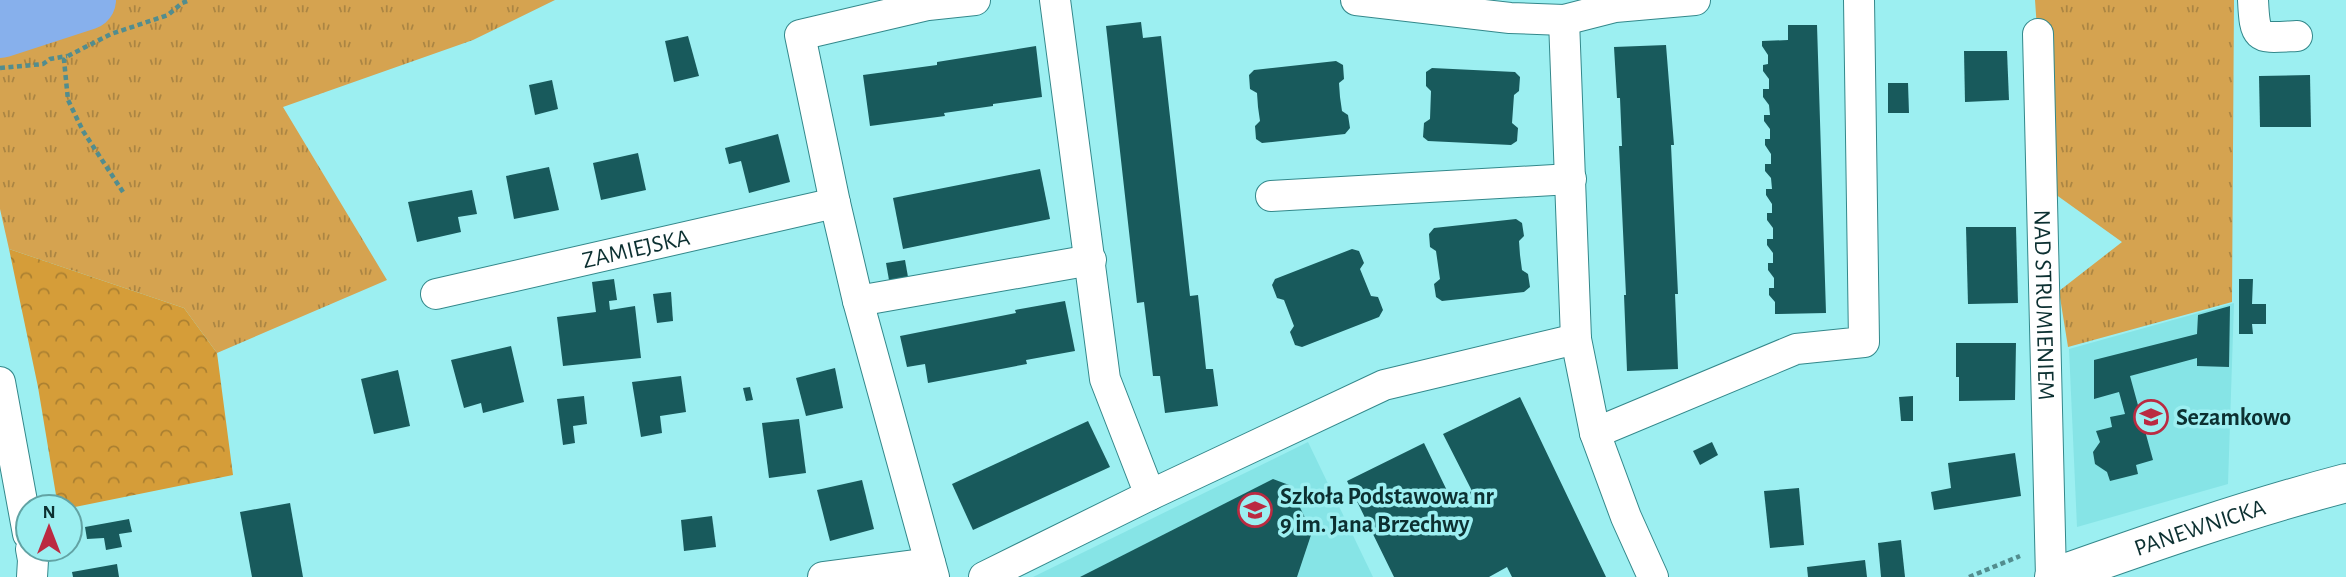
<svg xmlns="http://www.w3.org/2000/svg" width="2346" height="577" viewBox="0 0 2346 577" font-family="'Alegreya Sans',sans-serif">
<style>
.built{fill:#86e4e6}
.grass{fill:url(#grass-tufts)}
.forest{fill:url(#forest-crowns)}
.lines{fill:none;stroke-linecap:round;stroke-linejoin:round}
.river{stroke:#87b0ec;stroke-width:60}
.building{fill:#185a5c}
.street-casing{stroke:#33888b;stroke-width:32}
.secondary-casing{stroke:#33888b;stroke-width:40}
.path{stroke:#528d8e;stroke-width:4.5;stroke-dasharray:5 3.5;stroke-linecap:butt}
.street{stroke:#fff;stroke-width:30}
.secondary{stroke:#fff;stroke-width:38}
.labels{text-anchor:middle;stroke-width:7;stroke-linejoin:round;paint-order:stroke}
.street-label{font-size:24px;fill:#0c3031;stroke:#9ceff1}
.poi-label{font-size:24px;font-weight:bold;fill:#0c3031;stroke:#9ceff1;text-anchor:start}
</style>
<defs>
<pattern id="grass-tufts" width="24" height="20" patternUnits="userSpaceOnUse" patternTransform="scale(1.75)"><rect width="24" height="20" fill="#d5a350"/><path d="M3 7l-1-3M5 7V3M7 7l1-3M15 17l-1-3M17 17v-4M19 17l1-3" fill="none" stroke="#ab8543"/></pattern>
<pattern id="forest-crowns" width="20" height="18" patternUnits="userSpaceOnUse" patternTransform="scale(1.75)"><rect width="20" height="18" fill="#d59d39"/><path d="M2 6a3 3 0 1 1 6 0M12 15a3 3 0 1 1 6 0" fill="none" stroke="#ab8031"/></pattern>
</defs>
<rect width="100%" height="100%" fill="#9ceff1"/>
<g class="built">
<path d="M2234,303L2228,484L2077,527L2069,349Z"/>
<path d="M1308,442L1373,577H1033Z"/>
</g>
<g class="grass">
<path d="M0,0H59L0,19Z"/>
<path d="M105,0H555L473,40L283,107L387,280L217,353L184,308L9,249L0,209V34Z"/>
<path d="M2035,0H2234L2232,302L2068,347L2059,291L2122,242L2048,189Z"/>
</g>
<path class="forest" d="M9,249L184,308L217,353L233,475L70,508L58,507L38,387Z"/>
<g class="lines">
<path class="river" d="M0,28L86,0"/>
</g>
<g class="building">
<path d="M1141,22L1143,38L1161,36L1190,296L1198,295L1206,369H1213L1218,406L1165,413L1160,376H1153L1144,302L1137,303L1106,26Z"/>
<path d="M1788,25H1817L1826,313L1775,314V302L1769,295V288H1774V278L1768,270V263H1773V253L1767,245V239H1773V228L1767,220V213H1772V204L1766,195V189H1772L1771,178L1765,171V164H1771V154L1765,145V139H1770V129L1764,121V115H1770L1769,105L1763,97V89H1769V79L1763,71V65L1768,64V55L1762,46V41L1788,40Z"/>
<path d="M688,36L699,76L674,82L665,41Z"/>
<path d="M1666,45L1674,145H1671L1678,294H1675L1678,369L1627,371L1624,295H1626L1619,146H1622L1620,98H1617L1614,47Z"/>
<path d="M1036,46L1042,97L993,104V106L944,113L945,116L870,126L863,75L937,65V62Z"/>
<path d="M1964,51H2007L2009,100L1965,102Z"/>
<path d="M1336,61L1343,65L1344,79L1339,83L1340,97L1342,111L1348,115L1350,128L1345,134L1262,143L1256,139L1255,126L1260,121L1258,107L1257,93L1250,89L1249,75L1254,70Z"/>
<path d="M1432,68L1515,72L1520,77L1519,91L1514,95L1512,123L1518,128L1517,141L1511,145L1428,141L1423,137L1424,123L1430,119L1431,91L1426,86V72Z"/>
<path d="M2310,75L2311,127H2260L2259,76Z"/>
<path d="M552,80L558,109L535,115L529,85Z"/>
<path d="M1888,83H1908L1909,113H1888Z"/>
<path d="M778,134L790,182L749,193L741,161L729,164L725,148Z"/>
<path d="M638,153L646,190L601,200L593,163Z"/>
<path d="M549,167L559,210L514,219L506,176Z"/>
<path d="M1040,169L1050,219L903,249L893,198Z"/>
<path d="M472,190L477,214L458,217L461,232L417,242L408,202Z"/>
<path d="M1516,219L1522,223L1524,236L1519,241L1520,255L1522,270L1528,274L1530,287L1524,292L1442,301L1436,297L1434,284L1440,279L1436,251L1430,247L1429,234L1434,228Z"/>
<path d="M1966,227H2016L2018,303L1968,304Z"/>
<path d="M1352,249L1359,251L1364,263L1360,269L1371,296L1378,297L1383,310L1379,317L1302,347L1295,345L1290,332L1294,326L1284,300L1277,298L1272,285L1275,279Z"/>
<path d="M905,260L908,277L889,280L886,263Z"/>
<path d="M614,279L617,300L609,301L610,310L635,306L641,358L563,366L557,317L596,312L592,282Z"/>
<path d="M2239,279H2253L2252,304H2266V324H2252L2253,334H2239Z"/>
<path d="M671,292L673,321L657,323L653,294Z"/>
<path d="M1065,301L1075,351L1026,360L1027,364L928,383L925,364L907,367L900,336L1016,313L1015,310Z"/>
<path d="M2230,306L2229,367L2197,366V358L2130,376L2153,460L2136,465L2138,474L2110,481L2107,472L2095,464L2093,452L2100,442L2096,431L2112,427L2110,417L2125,414L2119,392L2094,399V360L2197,334L2198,315Z"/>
<path d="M1956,343H2016L2015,400L1959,401V377H1956Z"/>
<path d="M511,346L524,402L483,413L481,403L464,408L451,360Z"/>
<path d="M835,368L843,408L806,416L796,378Z"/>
<path d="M398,370L410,426L374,434L361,379Z"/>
<path d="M681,376L686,412L660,416L662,433L641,437L632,382Z"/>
<path d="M750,387L753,400L746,401L743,388Z"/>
<path d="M584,396L587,424L573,426L575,443L563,445L557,399Z"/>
<path d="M1913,396V421H1901L1899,397Z"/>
<path d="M1520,397L1606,577H1512L1507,567L1489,577H1394L1347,481L1424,443L1452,501L1472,491L1443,434Z"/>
<path d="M799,419L806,473L769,478L762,423Z"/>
<path d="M1088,421L1110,467L973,530L952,484Z"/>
<path d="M1712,442L1718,455L1700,465L1693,451Z"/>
<path d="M2015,453L2021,496L1934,510L1931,492L1951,488L1948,463Z"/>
<path d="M1273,479L1289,485L1312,532L1297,577H1080Z"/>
<path d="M862,480L874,529L830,541L817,490Z"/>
<path d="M1799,488L1804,545L1770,548L1764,491Z"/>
<path d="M290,503L303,577H252L240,512Z"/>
<path d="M712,516L716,547L684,551L681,520Z"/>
<path d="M129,519L132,532L119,534L122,547L106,550L104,538L87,539L85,527Z"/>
<path d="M1901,540L1905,577H1881L1878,543Z"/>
<path d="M1865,560L1867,577H1808L1807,567Z"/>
<path d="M117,564L119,577H73L72,572Z"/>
</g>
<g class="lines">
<g class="street-casing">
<g id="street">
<path d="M1055,0L1105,379L1150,495"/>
<path d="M1356,0L1510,18L1564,20L1615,7L1695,0"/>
<path d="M2253,0C2255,41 2257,38 2297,36"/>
<path d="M1564,20L1576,339L1595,433L1626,517L1653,577"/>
<path id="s1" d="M2038,34L2051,577"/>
<path d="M1271,196L1571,179"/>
<path id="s2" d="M436,294L835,203"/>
<path d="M858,301L1091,260"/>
<path d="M0,382L28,534"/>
<path d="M1595,433L1796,349L1864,342L1859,0"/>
<path d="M31,549L33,560L32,577"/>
<path d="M823,577L930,563"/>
<path d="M934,577L858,301L835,203L800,35L928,5L975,0"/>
<path d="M984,577L1150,495L1384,385L1576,339"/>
</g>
</g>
<g class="secondary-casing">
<g id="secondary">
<path id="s3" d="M2054,577C2150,543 2247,509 2346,483"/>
</g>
</g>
<g class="path">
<path d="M0,68L43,64L50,59L67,56"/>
<path d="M123,192L83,131L68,100L64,60L68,56L111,34L168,15L182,3L190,0"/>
<path d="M1969,577L2020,556"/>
</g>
<use href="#street" class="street"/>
<use href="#secondary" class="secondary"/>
</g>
<defs>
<g id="school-ring" transform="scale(1.75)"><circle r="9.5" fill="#9ceff1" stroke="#bb2a41" stroke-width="1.5"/><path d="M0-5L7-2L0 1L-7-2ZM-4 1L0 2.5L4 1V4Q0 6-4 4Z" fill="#bb2a41"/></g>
</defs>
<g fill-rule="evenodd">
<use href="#school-ring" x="2151" y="417"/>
<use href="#school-ring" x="1255" y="510"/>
</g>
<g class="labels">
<g class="street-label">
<text dy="8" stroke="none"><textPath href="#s2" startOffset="205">ZAMIEJSKA</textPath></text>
<text dy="8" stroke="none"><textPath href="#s1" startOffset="271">NAD STRUMIENIEM</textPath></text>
<text dy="8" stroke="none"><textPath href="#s3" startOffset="154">PANEWNICKA</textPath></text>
</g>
<g class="poi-label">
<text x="2176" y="425">Sezamkowo</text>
<text x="1280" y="504">Szkoła Podstawowa nr<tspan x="1280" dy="28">9 im. Jana Brzechwy</tspan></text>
</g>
</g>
<g transform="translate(49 528)"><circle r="33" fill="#9ceff1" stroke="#62a3a4" stroke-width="2"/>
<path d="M0-5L12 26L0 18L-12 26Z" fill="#bb2a41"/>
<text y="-10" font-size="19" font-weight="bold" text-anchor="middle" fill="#0c3031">N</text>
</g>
</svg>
